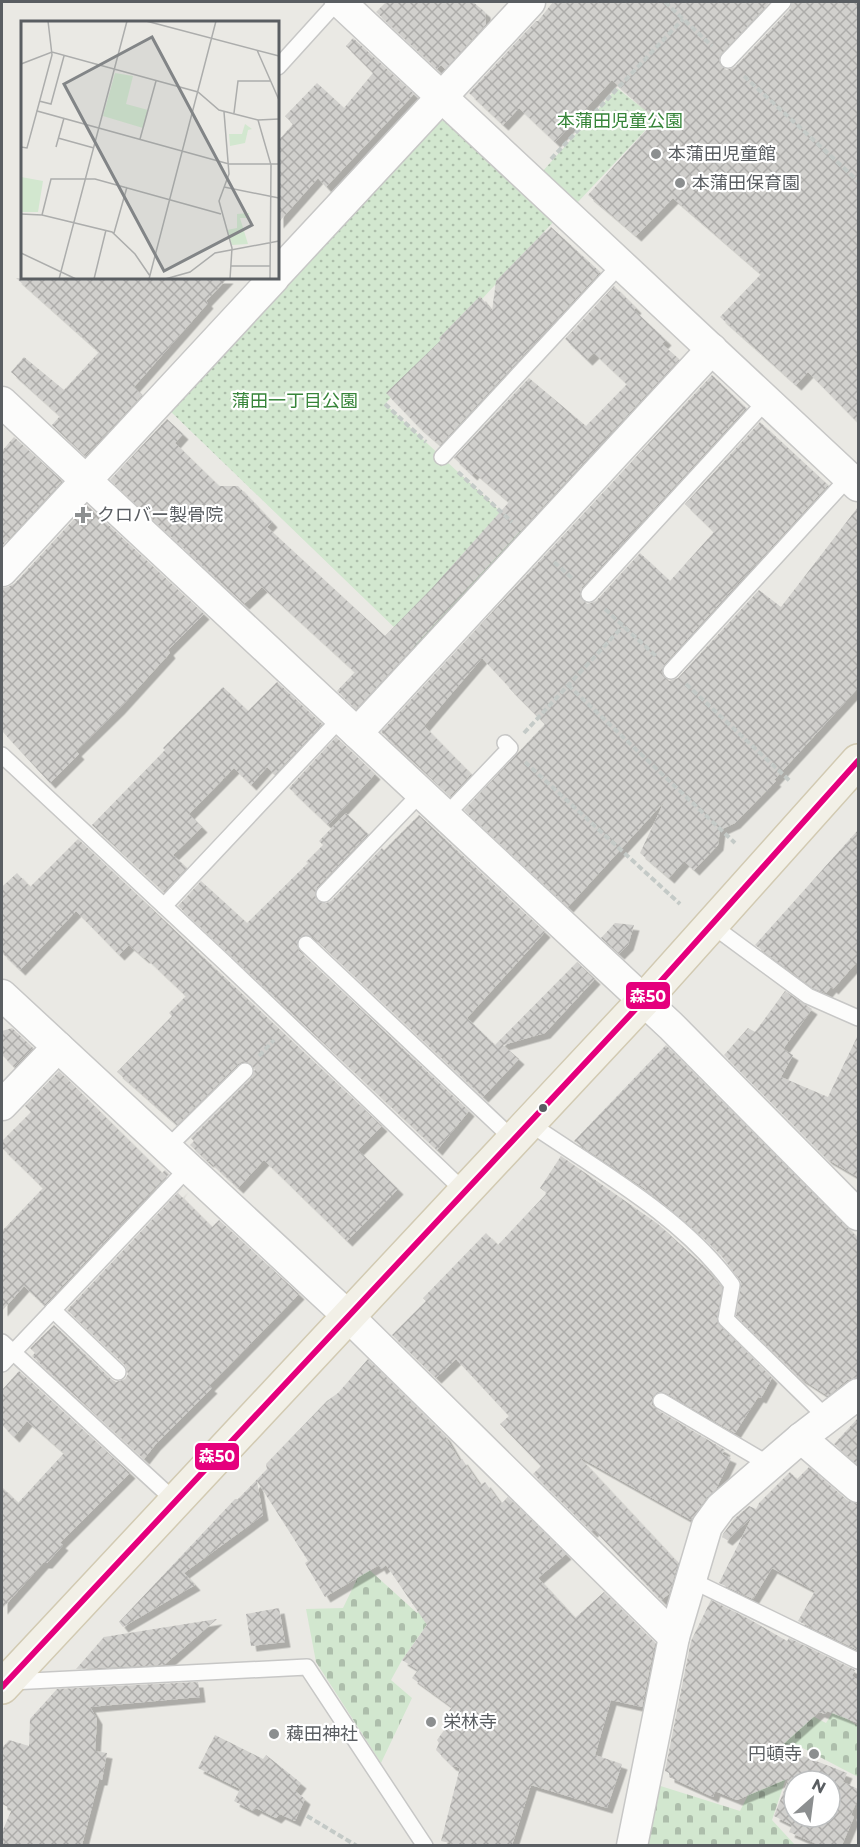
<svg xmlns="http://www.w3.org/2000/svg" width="860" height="1847" viewBox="0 0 860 1847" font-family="Montserrat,'Noto Sans JP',sans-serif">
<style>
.grass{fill:url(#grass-dots)}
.cemetery{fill:url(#cemetery-stones)}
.building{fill:url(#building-cross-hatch);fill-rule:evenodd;filter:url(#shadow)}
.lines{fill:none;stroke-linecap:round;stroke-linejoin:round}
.service-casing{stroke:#c7c7c6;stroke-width:18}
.minor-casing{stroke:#c7c7c6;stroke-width:33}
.primary-casing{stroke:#d2cab2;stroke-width:36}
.path{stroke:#c4cac7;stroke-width:4;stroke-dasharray:6 3;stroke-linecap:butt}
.service{stroke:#fcfcfb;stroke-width:15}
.minor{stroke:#fcfcfb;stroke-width:30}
.primary{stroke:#f2f0e7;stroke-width:33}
.bus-1-casing{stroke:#fff;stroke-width:10}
.bus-1{stroke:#e5007d;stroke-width:6}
.poi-dot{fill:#8c8f90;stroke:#fff;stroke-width:2}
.bus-dot{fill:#5a5e62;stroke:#fff;stroke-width:2}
.labels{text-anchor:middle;stroke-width:4.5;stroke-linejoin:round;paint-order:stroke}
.park-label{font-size:18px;fill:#368539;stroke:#fff}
.poi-label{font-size:18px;fill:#5a5e62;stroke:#fff;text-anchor:start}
.inset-road{fill:none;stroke:#acadac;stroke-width:1.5}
.view{fill:#828587;fill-opacity:0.15;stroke:#828587;stroke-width:3}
.inset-edge{fill:none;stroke:#5a5e62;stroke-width:3}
.line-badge{stroke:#fff;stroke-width:2}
.badge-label{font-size:16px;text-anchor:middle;font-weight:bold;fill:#fff}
</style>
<defs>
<pattern id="grass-dots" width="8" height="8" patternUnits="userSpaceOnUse" patternTransform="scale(1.5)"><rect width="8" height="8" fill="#d2e7cf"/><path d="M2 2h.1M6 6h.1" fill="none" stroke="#adbeab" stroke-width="1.8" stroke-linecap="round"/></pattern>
<pattern id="cemetery-stones" width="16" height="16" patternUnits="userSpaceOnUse" patternTransform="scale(1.5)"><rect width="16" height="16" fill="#d2e7cf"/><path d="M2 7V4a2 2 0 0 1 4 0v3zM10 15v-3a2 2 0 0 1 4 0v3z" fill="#adbeab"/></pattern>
<pattern id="building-cross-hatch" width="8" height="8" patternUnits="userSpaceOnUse" patternTransform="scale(1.5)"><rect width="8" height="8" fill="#d1d0cd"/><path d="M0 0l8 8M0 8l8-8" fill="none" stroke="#adacaa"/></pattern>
<filter id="shadow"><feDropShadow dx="5.5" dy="5.5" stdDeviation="0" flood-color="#0004"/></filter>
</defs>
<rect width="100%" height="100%" fill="#eae9e4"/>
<g class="grass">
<path d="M617,88L656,119L577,203L542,172Z"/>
<path d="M433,121H448L556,219L385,404L533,542L426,658L167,408Z"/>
</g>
<g class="cemetery">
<path d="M364,1565L417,1613L433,1601L440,1606L402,1660L391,1680L412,1698L381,1763L316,1662L306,1609L343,1608Z"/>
<path d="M793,1706L826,1723L834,1710L858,1726V1777L797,1745L772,1820L795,1845L642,1846L651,1783L740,1811Z"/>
</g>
<g class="building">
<path d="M386,2H473L485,12L486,24L445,69L441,65L437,69L376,12Z"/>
<path d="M553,2H770L721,54L719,63L726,70L735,67L790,9L792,2H858V423L808,372L796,385L720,317L761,274L673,198L636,236L588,195L656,119L612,80L555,142L519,108L503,125L469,93L536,21H538Z"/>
<path d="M353,38L414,94L326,187L318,178L278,223V141L293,124L285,116L317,83L344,108L373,73L346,46Z"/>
<path d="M551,227L600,272L440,445L417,425L386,393L441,340L439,338L480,296L492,311L496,281L544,232L545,233Z"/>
<path d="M16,278H228L206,301L208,303L134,387L142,395L85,456L52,425L60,416L11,372L24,357L64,390L99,352Z"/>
<path d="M614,286L636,308L634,310L666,340L662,344L679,359L356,709L337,691L355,672L262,587L244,604L110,480L167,419L183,434L175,443L219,486H238L272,522L267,527L385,636L433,587L509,502L474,472L472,475L454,458L529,378L586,426L627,384L594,353L587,360L565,339Z"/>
<path d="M712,375L746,408L582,587L580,597L587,604L596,601L640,553L670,581L714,532L685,504L760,422L828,485L664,664L662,674L669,681L678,678L759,590L781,607L858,507V688L774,780L776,781L735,823L720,830L718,845L694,870L684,861L669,878L640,853L664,802L568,907L464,810L545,724L509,688V687L482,658L424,726L471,774L450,796L381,732Z"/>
<path d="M14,437L62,481L2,546V451Z"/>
<path d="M87,505L204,614L168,650L170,653L119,709L76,751L79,754L50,783L2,731V588L8,587L15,583Z"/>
<path d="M277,682L322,724L275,774L267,767L251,785L234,768L189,814L202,827L173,855L187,868L164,892L92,825L165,750L163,748L223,687L248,711Z"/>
<path d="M336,737L375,774L328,825L289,788Z"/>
<path d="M346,813L368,834L317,887L315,896L318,901L326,903L331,901L382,848L384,850L419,815L545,932L467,1018L495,1045L577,962L595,979L545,1033L503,1045L519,1059L483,1097L313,937L304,935L299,938L297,946L299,951L469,1111L437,1150L178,906L201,881L247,923L308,863L306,862L323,845L319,841Z"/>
<path d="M858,830V961L833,989L831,987L826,993L813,988L755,945Z"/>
<path d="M78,839L382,1126L358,1150L398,1189L347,1241L264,1160L238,1188L209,1161L208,1162L190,1145L194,1141L191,1138L252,1077L255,1069L251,1064L243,1061L238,1064L177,1125L117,1072L172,1016L169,1013L186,996L145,957L144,958L129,945L119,955L76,911L20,970L2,953V887L17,873L30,887Z"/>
<path d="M615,923L634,925L628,945L619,954L601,938Z"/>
<path d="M785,991L812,1009L783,1049L793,1055L781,1077L828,1097L858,1035V1177L827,1159L724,1055L748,1028L755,1032Z"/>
<path d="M12,1028L33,1048L14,1067L2,1055V1031Z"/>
<path d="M666,1045L858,1238V1377L847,1380L828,1396L800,1378L736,1316L741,1282L720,1254L696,1231L644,1188L574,1141Z"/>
<path d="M59,1071L162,1173L165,1170L169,1174L44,1305L24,1286L2,1311V1231L43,1188L2,1148V1141L31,1112L25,1106Z"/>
<path d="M561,1156L658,1224L705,1267L722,1288L717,1322L772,1378L761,1398L758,1397L735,1433L666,1393L657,1392L652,1397V1405L656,1409L725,1450L722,1454L731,1458L716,1489L707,1497L691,1520L578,1456L678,1563L669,1594L661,1600L594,1530L592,1532L533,1474L541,1466L500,1424L509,1416L456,1359L436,1378L392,1335L426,1301L423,1298L486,1233L498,1245L547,1193L540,1188Z"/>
<path d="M183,1187L178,1193L212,1227L219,1220L299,1294L209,1386L212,1388L155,1445L144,1459L32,1356L35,1353L30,1348L54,1325L111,1379L116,1382L125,1379L128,1374L125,1365L67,1310Z"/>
<path d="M368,1359L445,1436L460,1461L462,1459L480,1485L485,1482L501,1504L508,1497L566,1554L538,1578L575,1618L604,1592L655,1643L642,1707L611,1700L595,1755L622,1764L607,1808L531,1785L512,1845H459L441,1841L460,1768L451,1765L436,1750L439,1743L437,1740L455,1715L449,1711L452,1707L412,1678L418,1670L402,1660L427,1625L386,1565L381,1569L379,1565L325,1597L305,1563L308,1561L257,1481L263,1515L184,1573L195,1585L123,1627L119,1622L235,1499H238L267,1469L266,1464L327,1401L338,1393Z"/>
<path d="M19,1371L130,1473L60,1543L63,1545L47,1563H43L2,1609V1487L18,1503L64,1453L27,1421L14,1437L2,1425V1390Z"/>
<path d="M858,1418V1465L834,1444Z"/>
<path d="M809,1467L847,1500L858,1504V1650L798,1621L815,1591L772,1568L753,1599L719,1583L752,1517L727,1540L722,1537L723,1534L734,1519L749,1506L756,1509L759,1503L790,1472L797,1479Z"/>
<path d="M711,1600L749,1619L787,1641L789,1638L855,1670L852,1676L858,1680V1723L827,1711L825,1714L819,1712L780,1747L847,1773L843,1782L858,1789V1798L851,1815L854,1817L842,1845H819L789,1832L792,1825L774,1816L789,1778L737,1800L715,1791L713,1797L669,1777V1773L665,1771L691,1641ZM794,1781H830V1817H794Z"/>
<path d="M279,1608L285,1642L251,1646L246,1614Z"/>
<path d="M217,1619L164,1665L76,1669L104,1637Z"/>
<path d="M198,1682L200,1697L90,1707L97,1719L95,1751L107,1753L102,1780H99L82,1845H2V1832L12,1809L2,1804V1748L9,1740L29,1746L30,1719L57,1689Z"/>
<path d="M215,1735L263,1759L266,1755L301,1783L295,1791L305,1799L295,1821L280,1814L276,1818L256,1808L253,1811L234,1801L240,1789L198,1768Z"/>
</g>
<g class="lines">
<g class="service-casing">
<g id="service">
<path d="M728,60L783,2"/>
<path d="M278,67L337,2"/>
<path d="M442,457L621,264"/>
<path d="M589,594L767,400"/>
<path d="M671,671L849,477"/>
<path d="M2,755L223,961L465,1192"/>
<path d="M446,815L510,748L505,743"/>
<path d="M324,894L421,793"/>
<path d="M164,906L341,718"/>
<path d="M713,926L808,996L858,1018"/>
<path d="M306,944L514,1140"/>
<path d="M529,1123C598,1170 683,1217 732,1285L726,1319L827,1418"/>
<path d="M167,1148L245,1071"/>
<path d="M53,1310L118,1372"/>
<path d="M2,1342L175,1501"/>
<path d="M2,1364L188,1168"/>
<path d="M661,1401L770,1465"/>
<path d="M691,1580L858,1661"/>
<path d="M11,1682L307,1667L425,1846"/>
</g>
</g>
<g class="minor-casing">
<g id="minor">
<path d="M340,2L858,486"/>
<path d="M278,273L530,2"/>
<path d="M2,402L671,1026L858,1215"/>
<path d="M2,571L274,278"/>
<path d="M357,733L712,349"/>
<path d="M2,995L349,1317L674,1637"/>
<path d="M2,1105L58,1047"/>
<path d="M801,1438L858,1487"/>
<path d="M632,1846L674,1637L707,1526L721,1507L801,1438L858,1394"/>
</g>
</g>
<g class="primary-casing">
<path id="primary" d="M2,1687L644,1000L858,761"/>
</g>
<g class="path">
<path d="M665,2L712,46"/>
<path d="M744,76L858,181"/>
<path d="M551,159L683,19"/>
<path d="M385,404L426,442"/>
<path d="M458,472L512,522"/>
<path d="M554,562L573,579"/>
<path d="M605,609L657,657"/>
<path d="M686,684L790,781"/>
<path d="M568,685L735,843"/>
<path d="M524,733L623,626"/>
<path d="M525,762L680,904"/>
<path d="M259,1056L274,1040"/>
<path d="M307,1816L357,1846"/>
</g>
<use href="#service" class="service"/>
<use href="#minor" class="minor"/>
<use href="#primary" class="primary"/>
<g class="bus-1-casing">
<path id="bus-1" d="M2,1687L644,1000L858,761"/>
</g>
<use href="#bus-1" class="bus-1"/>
</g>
<g class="poi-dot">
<circle cx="656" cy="154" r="6"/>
<circle cx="680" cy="183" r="6"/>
<path d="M80 506h6v6h6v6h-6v6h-6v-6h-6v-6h6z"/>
<circle cx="431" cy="1722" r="6"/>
<circle cx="274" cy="1734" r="6"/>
<circle cx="814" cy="1754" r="6"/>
</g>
<circle class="bus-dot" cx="543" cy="1108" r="5"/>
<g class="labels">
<g class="park-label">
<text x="620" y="127">本蒲田児童公園</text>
<text x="295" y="407">蒲田一丁目公園</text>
</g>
<g class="poi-label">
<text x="668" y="160">本蒲田児童館</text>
<text x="692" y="189">本蒲田保育園</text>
<text x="97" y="521">クロバー製骨院</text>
<text x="443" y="1728">栄林寺</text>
<text x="286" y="1740">薭田神社</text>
<text x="802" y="1760" text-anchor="end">円頓寺</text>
</g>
</g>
<g transform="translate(21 21)">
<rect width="258" height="258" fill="#eae9e4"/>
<path d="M94,52L112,55L105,83L127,89L122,107L82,95ZM224,103L231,108L227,109L224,122L209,125L208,113H221Z" fill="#d2e7cf"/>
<path d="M228,192L227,197H219L227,223L211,224L206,209L216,207V193Z" fill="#d2e7cf"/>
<path d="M0,156L22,160L17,191H0Z" fill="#d2e7cf"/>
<path class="inset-road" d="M125,0L258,35M236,29L258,79M0,43L31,31L177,71L198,89L237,99L258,98M18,80L30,83L43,35M16,90L31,34L27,0M203,91L208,153L198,180L211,227L209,258M213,92L217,60H250M237,99L250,144L249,258M37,117L73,127M119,118L135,60M0,126L6,127L16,90L208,143H258M35,126L43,97M203,166L258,177M0,193L21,194L91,211L114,233L129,255M21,194L30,158H74L200,193M93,212L106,166M0,232L55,258M210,245H249M38,258L106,0M73,258L85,209M128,258L195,0M144,258L169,251L194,232L258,220"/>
<path class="view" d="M131,16L231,204L143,250L43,63Z"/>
<rect width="258" height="258" class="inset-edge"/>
</g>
<g class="line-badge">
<rect x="625" y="981" width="46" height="29" rx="6" fill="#e5007d"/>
<rect x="194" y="1442" width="46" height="29" rx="6" fill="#e5007d"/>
</g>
<g class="badge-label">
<text x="648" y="1002">森50</text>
<text x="217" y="1462">森50</text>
</g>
<rect width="860" height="1847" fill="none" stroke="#5a5e62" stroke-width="6"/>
<g transform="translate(812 1799) rotate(28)"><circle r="28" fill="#ffffff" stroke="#bdbfc0" stroke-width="1.5"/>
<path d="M0-4.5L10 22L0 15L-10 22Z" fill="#8c8f90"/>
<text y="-9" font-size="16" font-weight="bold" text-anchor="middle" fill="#5a5e62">N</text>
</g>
</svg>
